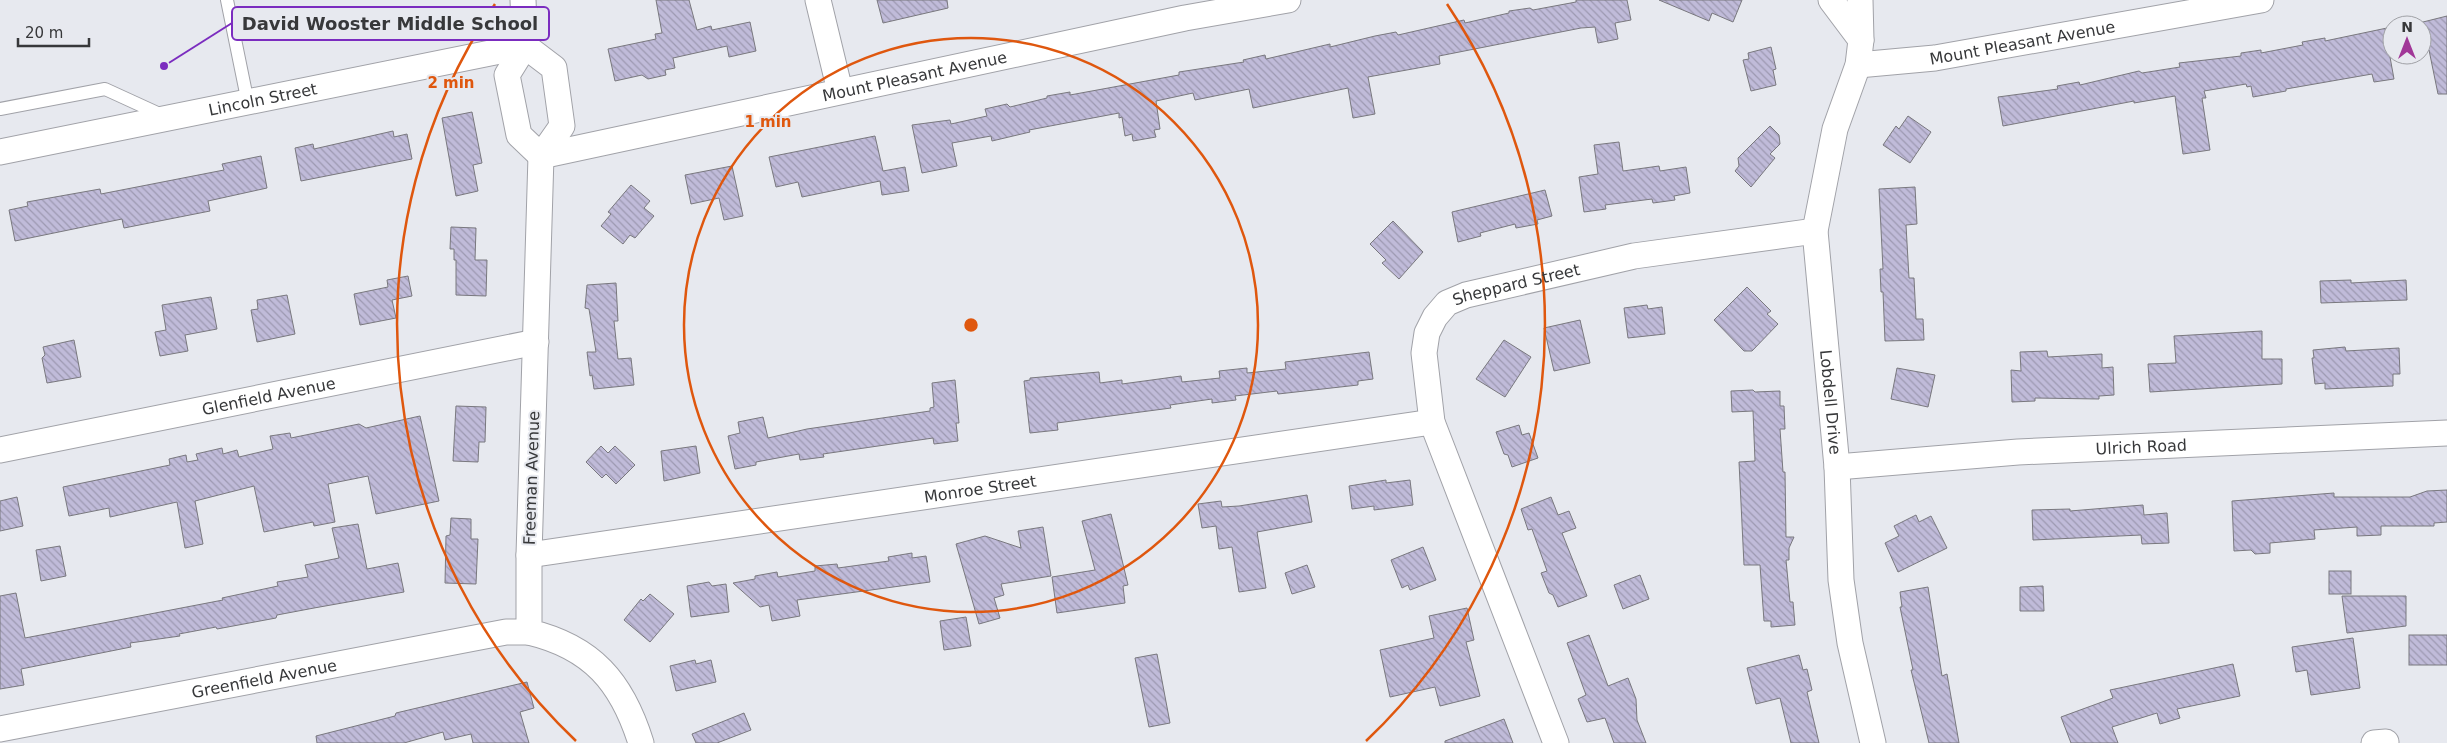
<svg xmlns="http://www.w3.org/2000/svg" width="2447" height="743" viewBox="0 0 2447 743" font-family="'DejaVu Sans',sans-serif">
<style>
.building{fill:url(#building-back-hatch);stroke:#79787e}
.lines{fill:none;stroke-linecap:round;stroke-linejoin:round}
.lane-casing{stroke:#a1a2a8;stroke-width:14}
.street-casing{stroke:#a1a2a8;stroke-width:27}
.lane{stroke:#fff;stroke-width:12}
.street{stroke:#fff;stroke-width:25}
.ring{fill:none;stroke:#df570e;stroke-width:2.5}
.labels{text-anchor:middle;stroke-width:4;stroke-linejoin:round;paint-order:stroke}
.street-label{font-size:16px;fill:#37383a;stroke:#e7e9ef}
.centre{fill:#df570e;stroke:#e7e9ef;stroke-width:2.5}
.ring-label{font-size:15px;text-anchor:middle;font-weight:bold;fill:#df570e;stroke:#e7e9ef;stroke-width:4;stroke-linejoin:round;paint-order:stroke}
.leader{fill:none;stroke:#7b2cbf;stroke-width:2}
.callout-dot{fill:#7b2cbf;stroke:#e7e9ef;stroke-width:2}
.callout{fill:#e7e9ef;stroke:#7b2cbf;stroke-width:2}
.callout-label{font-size:18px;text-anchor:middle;font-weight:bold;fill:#37383a}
</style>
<defs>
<pattern id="building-back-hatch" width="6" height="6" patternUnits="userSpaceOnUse" patternTransform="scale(1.25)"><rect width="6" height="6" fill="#c0bbd9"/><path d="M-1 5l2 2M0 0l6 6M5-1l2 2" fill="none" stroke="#9d99b1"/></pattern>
</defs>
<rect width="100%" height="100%" fill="#e7e9ef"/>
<g class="building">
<path d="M656,0H689L697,30L711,26L712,30L750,22L756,51L729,57L727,46L673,58L675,68L665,70L666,75L648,79L642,75L615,81L608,49L656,39L655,34L662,33Z"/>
<path d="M877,0H947L948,8L883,23Z"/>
<path d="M1576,0H1627L1631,20L1615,23L1618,39L1598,43L1595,27L1581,28L1439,56L1440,64L1368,77L1375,114L1353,118L1348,88L1253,108L1249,89L1195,100L1193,93L1156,101L1160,129L1154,130L1156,137L1133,141L1132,134L1125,136L1122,117L1119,118V113L1029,130L1030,132L992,141L991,136L952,143L957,166L922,173L912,125L950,120L951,124L987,116L985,109L1007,104L1010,107L1047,98V96L1070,92V95L1179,75V72L1244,62L1243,60L1265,55L1266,59L1330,44V47L1375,36L1396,32L1398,35L1464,20L1465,23L1509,13V11L1530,8L1533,10L1576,2Z"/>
<path d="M1659,0H1742L1733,22L1712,13L1709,21Z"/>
<path d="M2447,16V94H2438L2429,50L2422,52V25H2411Z"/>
<path d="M2387,28V30L2392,29V55H2403L2390,57L2394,79L2374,82L2372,74L2286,89V91L2253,97L2251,86L2247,87L2246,84L2204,91L2206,98H2202L2210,150L2183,154L2175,96L2134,103V101L2003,126L1998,97L2058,89L2057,86L2079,82L2080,85L2139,71L2142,73L2180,67L2179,63L2241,56V53L2261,50V53L2303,45L2302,42L2325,38V41Z"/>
<path d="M1771,47L1776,69L1773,70L1776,85L1751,91L1743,60L1749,59L1748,53Z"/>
<path d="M472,112L482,163L473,165L478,191L456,196L442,118Z"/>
<path d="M1908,116L1931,132L1910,163L1883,145L1896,126L1899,129Z"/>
<path d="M1770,126L1779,135L1780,144L1770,154L1775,158L1751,187L1735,171L1739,166L1738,158Z"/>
<path d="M393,131L394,137L407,134L412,159L301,181L295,148L313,144L314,149Z"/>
<path d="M875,136L883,171L905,167L909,191L882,195L880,181L802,197L798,182L776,187L769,157Z"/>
<path d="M1619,142L1623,171L1659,166L1660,171L1686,167L1690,193L1674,196L1675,200L1653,203L1652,199L1605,205L1606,209L1584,212L1579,177L1598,174L1594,145Z"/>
<path d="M261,156L267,188L208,201L210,211L124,228L122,219L15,241L9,210L28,206L27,202L100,189L101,194L224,170L222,164Z"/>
<path d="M732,166L743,216L724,220L719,198L691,204L685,175Z"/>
<path d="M631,185L650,201L644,208L654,216L635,238L630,235L623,244L601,226L611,214L608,212Z"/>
<path d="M1915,187L1917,224L1906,225L1909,278H1914L1916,319H1923L1924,340L1885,341L1883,292H1881L1880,269H1883L1879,189Z"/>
<path d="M1545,190L1552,216L1537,220L1538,224L1516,228L1515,224L1480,233L1481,236L1458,242L1452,212Z"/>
<path d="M1393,221L1423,252L1399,279L1382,263L1386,260L1370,244Z"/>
<path d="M451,227L476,228L475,260H487L486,296L456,295V260H454V249H450Z"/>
<path d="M408,276L412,296L392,300L396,318L360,325L354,294L388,287L387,280Z"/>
<path d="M2351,280V283L2406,280L2407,300L2321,303L2320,281Z"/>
<path d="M616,283L618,321H614L618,359L631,358L634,385L594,389L592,375L590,376L587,352H596L589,309L585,308L587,285Z"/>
<path d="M1747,287L1771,311L1767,314L1778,324L1752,351H1744L1714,320Z"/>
<path d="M287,295L295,334L257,342L251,310L258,309L257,300Z"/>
<path d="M211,297L217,329L185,335L188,351L160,356L155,332L166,330L162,305Z"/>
<path d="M1647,305L1648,309L1662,307L1665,334L1628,338L1624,308Z"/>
<path d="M1580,320L1590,363L1554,371L1544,328Z"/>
<path d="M2262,331V359H2282V384L2150,392L2148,364L2176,363L2174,336Z"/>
<path d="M74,340L81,377L47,383L42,358L45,355L43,347Z"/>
<path d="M1504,340L1531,357L1505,397L1476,379Z"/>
<path d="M2345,347L2346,351L2399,348L2400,374H2393V386L2325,389V383L2315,384L2312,358H2314L2313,350Z"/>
<path d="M2047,351L2048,357L2102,354V368L2113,367L2114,395L2099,396V399L2035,398V401L2012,402L2011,370L2021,371L2020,352Z"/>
<path d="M1369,352L1373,379L1358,381V385L1278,394L1277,391L1235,396L1236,400L1212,403V399L1170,405L1171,408L1057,423L1058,430L1030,433L1024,381L1030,380V378L1099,372L1100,383L1122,380V384L1181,376L1182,382L1220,378L1219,371L1247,368V373L1286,369L1285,362Z"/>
<path d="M1897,368L1935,375L1928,407L1891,399Z"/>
<path d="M955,380L959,423H956L958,441L934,444L933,438L823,454L824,457L800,460L799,454L756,462V465L735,469L728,436L740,433L738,422L763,417L768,438L807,429L930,411V408L934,407L932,383Z"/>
<path d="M1753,390L1755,392L1780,391V406H1784L1785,429H1780L1783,472H1785L1786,537H1794L1789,548V560H1786L1790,602H1793L1795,625L1771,627V621H1764L1760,565H1744L1739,462L1755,461L1753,411L1732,412L1731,391Z"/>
<path d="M456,406L486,407L485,442H479L478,462L453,461Z"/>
<path d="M420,416L439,501L376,514L368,476L328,484L335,522L314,526L313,522L264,532L254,486L195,501L203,544L185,548L177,502L110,517L109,508L69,516L63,487L170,465L169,459L186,455L187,462L198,460L196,454L222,448L223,454L237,450L239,457L273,449L270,436L290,433L291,438L359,424L366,428Z"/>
<path d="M1519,425L1522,435L1529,433L1538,458L1512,467L1508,455L1504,454L1496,432Z"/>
<path d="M601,446L608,453L615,446L635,465L616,484L606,474L602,478L586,462Z"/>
<path d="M696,446L700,473L664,481L661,451Z"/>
<path d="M1386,480V483L1410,480L1413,505L1374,510V506L1352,509L1349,486Z"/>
<path d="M2447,490V522L2434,523V526H2381V535L2357,536V527L2314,530L2315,539L2270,543V553L2255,554L2251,550L2234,551L2232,501L2334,493V497H2410L2427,491Z"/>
<path d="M1307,495L1312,522L1257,532L1266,588L1239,592L1232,547L1219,549L1216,526L1202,528L1198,504L1221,501L1222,507L1239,506Z"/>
<path d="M17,497L23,526L0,531V501Z"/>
<path d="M1551,497L1558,515L1569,511L1576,528L1562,533L1587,596L1558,607L1553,595L1549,593L1541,573L1547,571L1532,529L1528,530L1521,509Z"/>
<path d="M2143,505L2144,515L2167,513L2169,543L2142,544L2141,535L2033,540L2032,510L2070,509V511Z"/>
<path d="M1111,514L1128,585L1123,586L1125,603L1057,613L1052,577L1095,570L1082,521Z"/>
<path d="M1916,515L1919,522L1931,516L1947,548L1898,572L1885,543L1899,536L1894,526Z"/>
<path d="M451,518L471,519V539H478L476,584L445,583L446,536L450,535Z"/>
<path d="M358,524L367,569L398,563L404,592L314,608L277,615L276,618L217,629L216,627L179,634L180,636L130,643L131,647L21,669L24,685L0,689V596L16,593L25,638L223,600L222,598L278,586L277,582L308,577L305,565L339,558L332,528Z"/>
<path d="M1043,527L1051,576L1001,584L1004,595L994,598L1000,618L979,624L956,544L985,536L1021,548L1018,531Z"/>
<path d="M60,546L66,576L41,581L36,550Z"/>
<path d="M1423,547L1436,580L1410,590L1408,585L1402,588L1391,560Z"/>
<path d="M912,553V558L926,556L930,582L797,600L800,616L772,621L769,605L760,607L733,583L755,579V576L777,572L778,577L815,571V566L837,564L838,568L889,561L888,557Z"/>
<path d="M1307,565L1315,587L1292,594L1285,573Z"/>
<rect x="2329" y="571" width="22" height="23"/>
<path d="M1640,575L1649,599L1623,609L1614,585Z"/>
<path d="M709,582L712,586L726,584L729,612L691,617L687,586Z"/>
<path d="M2043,586L2044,611H2020V587Z"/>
<path d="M1928,587L1942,676L1947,674L1959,743H1929L1911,670H1913L1900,607H1902L1900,592Z"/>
<path d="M650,594L674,614L650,642L624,620L641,599L643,601Z"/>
<path d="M2342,596H2406V626L2347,633Z"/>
<path d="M1467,608L1474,640L1466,642L1480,696L1440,706L1435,687L1390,697L1380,650L1434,638L1429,616Z"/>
<path d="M966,617L971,646L944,650L940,621Z"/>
<path d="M1589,635L1608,686L1628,678L1636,699L1637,720L1646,743H1614L1605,718L1587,722L1578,699L1586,695L1567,643Z"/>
<rect x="2409" y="635" width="38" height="30"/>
<path d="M2353,638L2360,688L2311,695L2307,670L2296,672L2292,647Z"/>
<path d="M1157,654L1170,723L1149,727L1135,658Z"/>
<path d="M1799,655L1803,670L1807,669L1812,690L1807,692L1819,743H1791L1780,698L1756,704L1747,668Z"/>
<path d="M695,660L696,664L711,660L716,682L676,691L670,666Z"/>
<path d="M2233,664L2240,696L2177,709L2180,718L2160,724L2157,713L2112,727L2118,743H2071L2061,717L2113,698L2110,690Z"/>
<path d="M527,682L534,708L520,712L529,743H473L471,734L445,740L443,732L404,743H317L316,736L395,716L396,713Z"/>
<path d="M744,713L751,730L717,743H696L692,734Z"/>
<path d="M1504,719L1513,743H1445V741Z"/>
</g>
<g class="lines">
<g class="lane-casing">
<g id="lane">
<path d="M227,0L248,103"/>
<path d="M0,109L105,89L164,116"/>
</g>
</g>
<g class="street-casing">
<g id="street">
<path d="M523,0L525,46L507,75L519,135L541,156"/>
<path d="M818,0L840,91"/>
<path d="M1831,0L1861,40"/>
<path id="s1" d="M1860,0L1861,40L1858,65L1835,129L1815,231L1837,467L1841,580L1850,643L1873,743"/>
<path d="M525,46L554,68L562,126L541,156L529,555V632C592,647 622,682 641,743"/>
<path id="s2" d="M1858,65L1935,58L2261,0"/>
<path id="s3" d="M0,152L525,46"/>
<path id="s4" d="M541,156L1185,18L1288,0"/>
<path id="s5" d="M0,450L536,342"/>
<path id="s6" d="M1837,467L2018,452L2447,433"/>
<path id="s7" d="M529,555L1432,422"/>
<path id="s8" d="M0,729L506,632H529"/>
<path id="s9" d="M1556,743L1432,422L1424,353L1427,333L1435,317L1447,303L1466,295L1634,256L1815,231"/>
<path d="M2374,743L2386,742"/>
</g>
</g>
<use href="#lane" class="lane"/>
<use href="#street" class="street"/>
</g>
<g class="ring">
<circle cx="971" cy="325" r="287"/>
<path d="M576 741A574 574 0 0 1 495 4M1447 4A574 574 0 0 1 1366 741"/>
</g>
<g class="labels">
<g class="street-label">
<text dy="6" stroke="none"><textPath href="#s2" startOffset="166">Mount Pleasant Avenue</textPath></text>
<text dy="6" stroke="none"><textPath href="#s4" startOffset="382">Mount Pleasant Avenue</textPath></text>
<text dy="6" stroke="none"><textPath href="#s3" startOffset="268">Lincoln Street</textPath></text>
<text dy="6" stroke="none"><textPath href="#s9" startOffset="542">Sheppard Street</textPath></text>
<text dy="6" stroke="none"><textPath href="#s5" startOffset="274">Glenfield Avenue</textPath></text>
<text dy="6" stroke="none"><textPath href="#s1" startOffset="409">Lobdell Drive</textPath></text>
<text dy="6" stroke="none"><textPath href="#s6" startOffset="305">Ulrich Road</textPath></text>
<text transform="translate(531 478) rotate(-88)" y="6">Freeman Avenue</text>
<text dy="6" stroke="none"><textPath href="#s7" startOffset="456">Monroe Street</textPath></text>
<text dy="6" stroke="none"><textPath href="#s8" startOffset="269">Greenfield Avenue</textPath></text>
</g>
</g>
<circle cx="971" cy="325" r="8" class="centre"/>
<g class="ring-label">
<text x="451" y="88">2 min</text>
<text x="768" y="127">1 min</text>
</g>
<path class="leader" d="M164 66L232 23"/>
<circle class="callout-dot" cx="164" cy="66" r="5"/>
<rect class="callout" x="232" y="7" width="317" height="33" rx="5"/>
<g class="callout-label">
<text x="390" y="30">David Wooster Middle School</text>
</g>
<g transform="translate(2407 40)"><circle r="24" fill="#e7e9ef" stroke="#a1a2a7"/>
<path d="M0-4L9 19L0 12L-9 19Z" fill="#a13798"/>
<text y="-8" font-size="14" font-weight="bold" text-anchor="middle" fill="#37383a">N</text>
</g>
<path d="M18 38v8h71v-8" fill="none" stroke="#37383a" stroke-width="2.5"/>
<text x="25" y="38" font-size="15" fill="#37383a" stroke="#e7e9ef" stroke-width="4" paint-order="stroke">20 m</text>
</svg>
